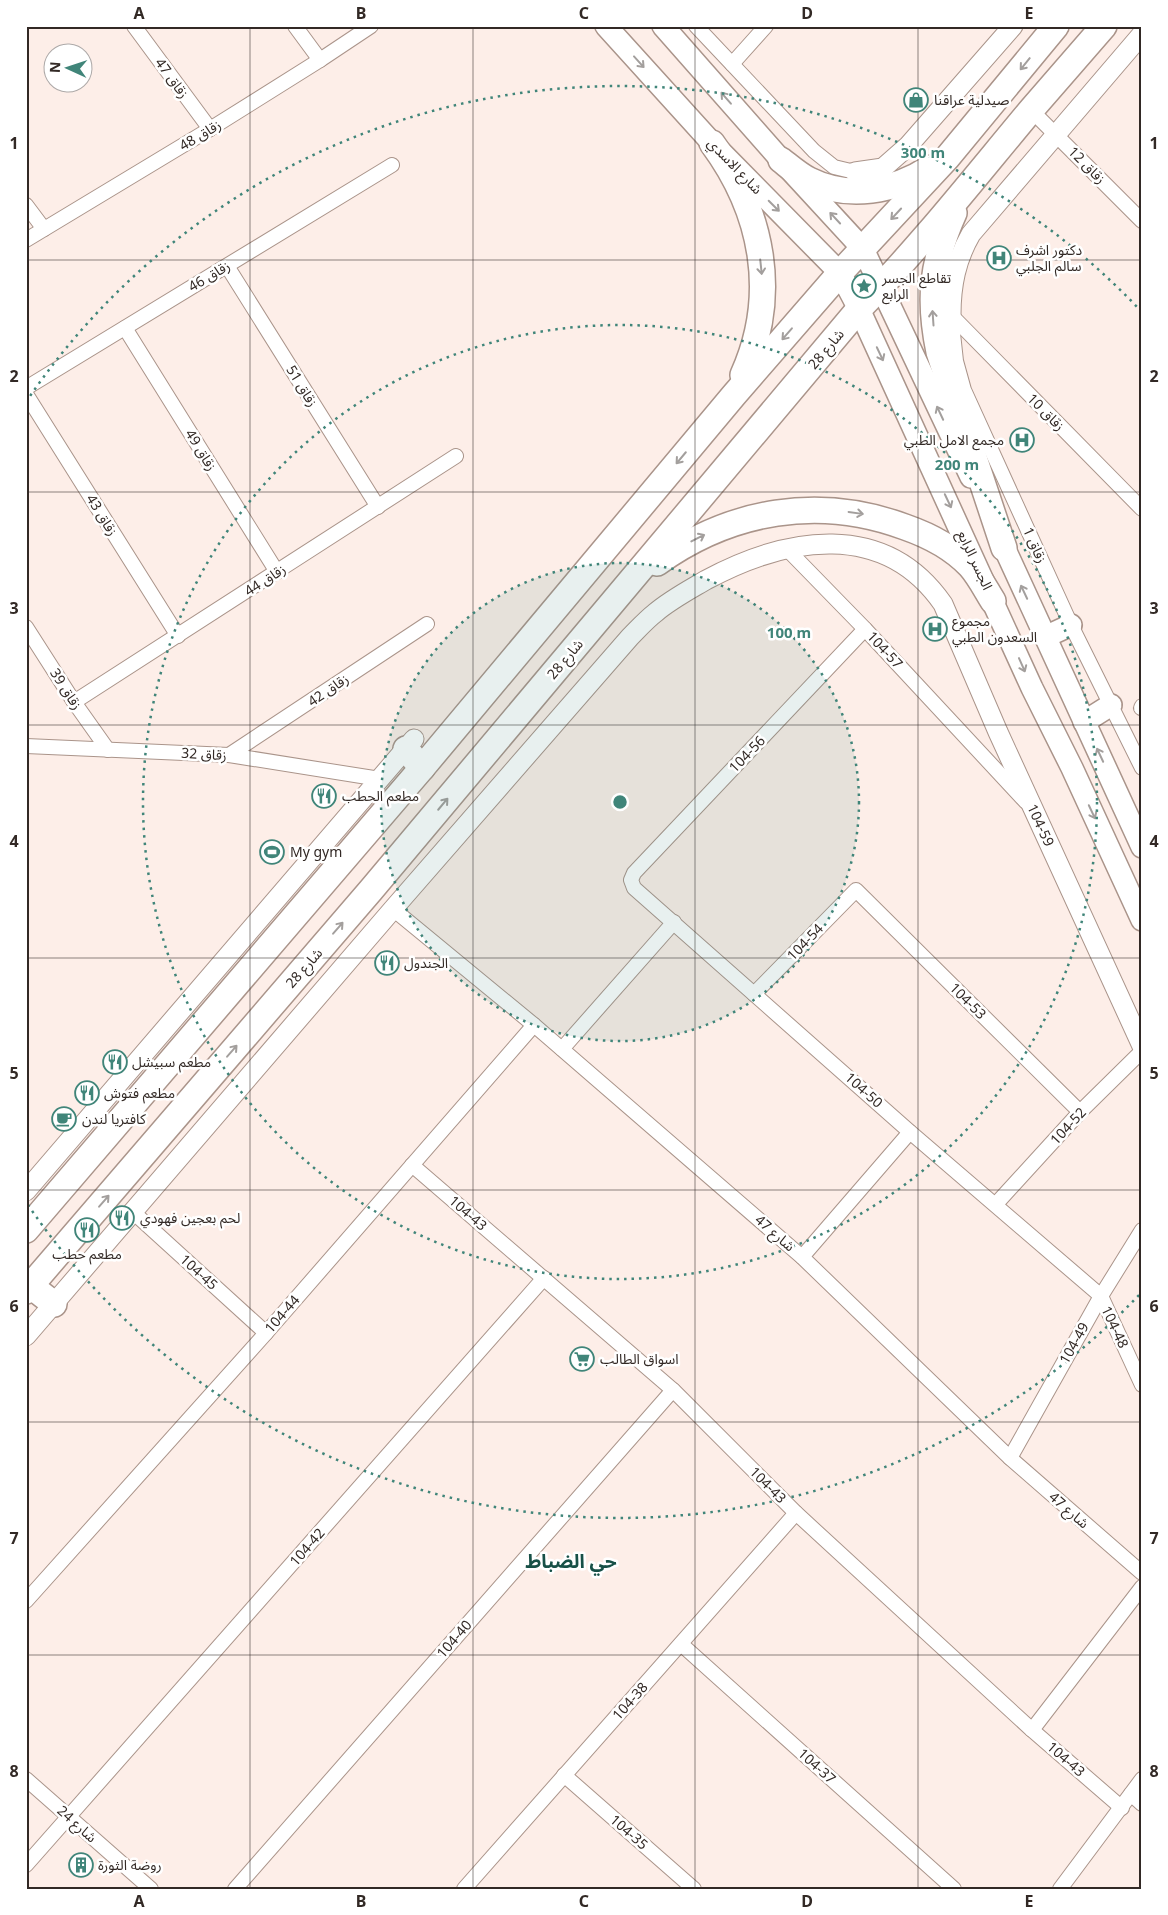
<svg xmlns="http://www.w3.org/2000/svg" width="1168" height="1915" viewBox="0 0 1168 1915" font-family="'Noto Sans','Noto Sans Arabic',sans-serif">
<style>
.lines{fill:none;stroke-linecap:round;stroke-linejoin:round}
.street-casing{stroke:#aa948a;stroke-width:16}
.secondary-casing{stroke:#aa948a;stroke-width:21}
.primary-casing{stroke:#aa948a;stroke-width:24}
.highway-casing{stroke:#aa948a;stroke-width:28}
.street{stroke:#fff;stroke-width:14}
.secondary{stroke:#fff;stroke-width:19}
.primary{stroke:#fff;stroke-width:21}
.highway{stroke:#fff;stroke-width:25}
.oneway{stroke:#a39f9d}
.grid{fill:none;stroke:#322925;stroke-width:1;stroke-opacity:0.55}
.ring{fill:none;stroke:#408579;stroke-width:2.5;stroke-dasharray:2.5 5}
.labels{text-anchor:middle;stroke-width:5;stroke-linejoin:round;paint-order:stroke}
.street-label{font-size:14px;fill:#322925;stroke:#fff}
.poi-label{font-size:14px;fill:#322925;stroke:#fff;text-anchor:start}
.district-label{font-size:19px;font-weight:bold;fill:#175047;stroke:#fff}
.centre{fill:#408579;stroke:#fff;stroke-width:2.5}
.ring-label{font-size:15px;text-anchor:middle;font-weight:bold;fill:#408579;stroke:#fff;stroke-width:5;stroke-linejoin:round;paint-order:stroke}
.neatline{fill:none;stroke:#322925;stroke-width:2}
.grid-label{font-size:16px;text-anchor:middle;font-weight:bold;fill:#322925}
</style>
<rect width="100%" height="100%" fill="#fdeee8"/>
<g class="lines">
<g class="street-casing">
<g id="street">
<path d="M134,26L210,129"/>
<path d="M295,26L320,60"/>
<path d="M696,26L814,151L834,167L855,172"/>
<path d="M732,64L766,26"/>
<path d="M1031,110L1142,221"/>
<path d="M26,205L44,229"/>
<path d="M26,240L210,129L320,60L371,26"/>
<path d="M227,266L378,507"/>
<path d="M951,315L956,361L964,390L1071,625L1142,768"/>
<path d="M951,315L1142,509"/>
<path d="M125,328L277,572"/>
<path d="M26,388L392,165"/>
<path d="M26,394L178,636"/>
<path d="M786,548L865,629L1026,802"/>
<path d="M26,627L74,702L108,750"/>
<path d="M865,629L634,873L631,880L634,888L910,1132L1101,1296L1142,1385"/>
<path d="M74,702L456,456"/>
<path d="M1141,708L1142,706"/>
<path d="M26,746L229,755L380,779"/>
<path d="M229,755L427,624"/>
<path d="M393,909L534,1025L802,1257L1010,1458L1142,1573"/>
<path d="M754,994L856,890L1080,1112"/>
<path d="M562,1049L674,922"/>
<path d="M412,1165L673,1390L796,1513L1032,1730L1122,1808"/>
<path d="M996,1204L1080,1112L1142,1051"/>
<path d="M133,1212L266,1333"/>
<path d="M802,1257L910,1132"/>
<path d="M1010,1458L1101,1296L1142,1230"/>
<path d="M26,1601L266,1333L534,1025"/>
<path d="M681,1644L954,1889"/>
<path d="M1032,1730L1142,1587"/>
<path d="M564,1775L694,1889"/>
<path d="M26,1779L151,1889"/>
<path d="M1131,1794L1142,1804"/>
<path d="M26,1865L544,1278"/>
<path d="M235,1889L673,1390"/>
<path d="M464,1889L796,1513"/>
<path d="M1060,1889L1142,1779"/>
</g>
</g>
<g class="secondary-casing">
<g id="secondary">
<path d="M855,172L883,168L908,146L1013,26"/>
<path d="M951,315C951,285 956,260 971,234L1142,34"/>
<path d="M26,1191L414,739"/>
<path id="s1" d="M26,1336L393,909L630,637C638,629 646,620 655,613C670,600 689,590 706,580C786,537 884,519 943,604L998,732L1142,1046"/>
</g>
</g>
<g class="primary-casing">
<g id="primary">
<path d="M606,26L712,143L840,273L859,309L1032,688L1072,768L1142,920"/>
<path d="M663,26L781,160L863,249L971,477"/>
<path d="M998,534L1142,847"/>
<path d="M1045,637L1071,625"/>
<path d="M1084,722L1111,705"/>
</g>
</g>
<g class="highway-casing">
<g id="highway">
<path d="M712,143C763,212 779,295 743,375"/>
<path d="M781,160C790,167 799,175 809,180C849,200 895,191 930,168"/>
<path d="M954,213C932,262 928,299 939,352L1004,548"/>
<path d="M657,563C731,510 819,495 905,527C928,535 953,548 970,566C979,576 986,590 993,601"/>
<path d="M406,749L422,768"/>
<path d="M26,1230L422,768L734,395L840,273L947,158L1056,26"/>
<path d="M31,1286L54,1304"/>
<path d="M26,1291L371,890L859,309C921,246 975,177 1031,110C1055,82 1080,54 1104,26"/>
</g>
</g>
<use href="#street" class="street"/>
<use href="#secondary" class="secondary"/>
<use href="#primary" class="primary"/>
<use href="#highway" class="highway"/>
</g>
<defs><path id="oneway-shaft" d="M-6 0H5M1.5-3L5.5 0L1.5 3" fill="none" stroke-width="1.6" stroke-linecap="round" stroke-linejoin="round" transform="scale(1.25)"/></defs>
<g class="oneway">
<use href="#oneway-shaft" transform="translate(639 62) rotate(48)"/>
<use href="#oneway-shaft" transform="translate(1025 64) rotate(129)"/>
<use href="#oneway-shaft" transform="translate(726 98) rotate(-131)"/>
<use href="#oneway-shaft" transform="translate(774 206) rotate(45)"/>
<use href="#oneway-shaft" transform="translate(896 214) rotate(133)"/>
<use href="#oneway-shaft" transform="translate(835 218) rotate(-133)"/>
<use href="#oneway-shaft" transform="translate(761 267) rotate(84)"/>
<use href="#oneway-shaft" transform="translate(933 318) rotate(-94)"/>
<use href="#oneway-shaft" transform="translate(787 334) rotate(131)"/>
<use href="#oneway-shaft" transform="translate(880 354) rotate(65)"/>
<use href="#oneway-shaft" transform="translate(940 413) rotate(-115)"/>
<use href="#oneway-shaft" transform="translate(681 458) rotate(130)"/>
<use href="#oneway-shaft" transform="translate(948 501) rotate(65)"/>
<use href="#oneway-shaft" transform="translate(856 513) rotate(8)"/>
<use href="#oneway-shaft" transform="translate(698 538) rotate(-27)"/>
<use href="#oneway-shaft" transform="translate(1024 592) rotate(-115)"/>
<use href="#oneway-shaft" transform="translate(1022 665) rotate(66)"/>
<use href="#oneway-shaft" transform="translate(1100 755) rotate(-115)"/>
<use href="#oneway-shaft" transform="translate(443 804) rotate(-50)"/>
<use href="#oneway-shaft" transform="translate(1092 812) rotate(65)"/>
<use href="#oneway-shaft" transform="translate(338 928) rotate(-49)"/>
<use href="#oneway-shaft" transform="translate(232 1051) rotate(-49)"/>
<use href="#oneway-shaft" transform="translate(104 1201) rotate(-49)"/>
</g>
<path class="grid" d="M250,26V1889M473,26V1889M695,26V1889M918,26V1889M26,260H1142M26,492H1142M26,725H1142M26,958H1142M26,1190H1142M26,1422H1142M26,1655H1142"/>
<circle cx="620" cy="802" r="239" fill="#408579" fill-opacity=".12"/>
<g class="ring">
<circle cx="620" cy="802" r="239"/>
<circle cx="620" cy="802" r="477"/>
<path d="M1139 1295A716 716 0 0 1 26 1202M26 402A716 716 0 0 1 1139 309"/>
</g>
<defs>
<g id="shop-ring" transform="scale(1.25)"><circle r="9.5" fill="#fff" stroke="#408579" stroke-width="1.5"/><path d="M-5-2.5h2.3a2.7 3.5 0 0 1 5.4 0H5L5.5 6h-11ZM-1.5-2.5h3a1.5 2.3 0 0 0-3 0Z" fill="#408579"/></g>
<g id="hospital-ring" transform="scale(1.25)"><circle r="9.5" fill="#fff" stroke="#408579" stroke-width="1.5"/><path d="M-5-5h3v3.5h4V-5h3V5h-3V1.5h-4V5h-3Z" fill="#408579"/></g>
<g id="sight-ring" transform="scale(1.25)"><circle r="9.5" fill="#fff" stroke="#408579" stroke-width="1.5"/><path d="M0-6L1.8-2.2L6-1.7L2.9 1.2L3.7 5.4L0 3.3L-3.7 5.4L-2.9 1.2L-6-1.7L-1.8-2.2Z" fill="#408579"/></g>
<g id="restaurant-ring" transform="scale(1.25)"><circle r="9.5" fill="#fff" stroke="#408579" stroke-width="1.5"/><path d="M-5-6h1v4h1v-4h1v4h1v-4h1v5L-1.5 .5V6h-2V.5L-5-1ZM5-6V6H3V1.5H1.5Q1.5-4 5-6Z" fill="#408579"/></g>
<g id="stadium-ring" transform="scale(1.25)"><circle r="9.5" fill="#fff" stroke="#408579" stroke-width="1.5"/><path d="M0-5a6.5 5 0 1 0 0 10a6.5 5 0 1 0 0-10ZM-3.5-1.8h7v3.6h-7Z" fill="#408579"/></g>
<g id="cafe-ring" transform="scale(1.25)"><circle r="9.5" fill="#fff" stroke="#408579" stroke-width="1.5"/><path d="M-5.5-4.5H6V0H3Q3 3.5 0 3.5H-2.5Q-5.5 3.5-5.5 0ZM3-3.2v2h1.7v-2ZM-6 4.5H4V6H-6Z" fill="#408579"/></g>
<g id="supermarket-ring" transform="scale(1.25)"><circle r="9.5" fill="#fff" stroke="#408579" stroke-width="1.5"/><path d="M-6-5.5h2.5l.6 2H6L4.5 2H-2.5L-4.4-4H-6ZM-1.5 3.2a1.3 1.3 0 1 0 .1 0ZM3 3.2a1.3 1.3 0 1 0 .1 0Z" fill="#408579"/></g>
<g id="building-ring" transform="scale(1.25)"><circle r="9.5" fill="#fff" stroke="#408579" stroke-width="1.5"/><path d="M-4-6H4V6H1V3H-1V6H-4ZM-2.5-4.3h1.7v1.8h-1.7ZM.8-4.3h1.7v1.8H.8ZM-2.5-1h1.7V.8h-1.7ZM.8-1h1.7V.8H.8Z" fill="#408579"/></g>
</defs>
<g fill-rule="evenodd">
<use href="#shop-ring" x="916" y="100"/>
<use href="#hospital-ring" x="999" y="258"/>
<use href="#sight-ring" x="864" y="286"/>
<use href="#hospital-ring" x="1022" y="440"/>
<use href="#hospital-ring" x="935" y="629"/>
<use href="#restaurant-ring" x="324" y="796"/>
<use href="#stadium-ring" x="272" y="852"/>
<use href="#restaurant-ring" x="387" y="963"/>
<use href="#restaurant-ring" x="115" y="1062"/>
<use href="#restaurant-ring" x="87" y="1093"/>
<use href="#cafe-ring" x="64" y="1119"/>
<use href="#restaurant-ring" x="122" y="1218"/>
<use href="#restaurant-ring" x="87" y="1230"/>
<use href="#supermarket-ring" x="582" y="1359"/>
<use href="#building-ring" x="81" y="1865"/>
</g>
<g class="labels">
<g class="street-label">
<text transform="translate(172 78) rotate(54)" y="5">زقاق 47</text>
<text transform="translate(200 135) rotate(-31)" y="5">زقاق 48</text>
<text transform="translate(1087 165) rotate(45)" y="5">زقاق 12</text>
<text transform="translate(735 166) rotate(46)" y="5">شارع الاسدي</text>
<text transform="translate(209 276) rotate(-31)" y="5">زقاق 46</text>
<text transform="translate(826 349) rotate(-50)" y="5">شارع 28</text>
<text transform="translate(302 386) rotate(58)" y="5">زقاق 51</text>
<text transform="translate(1046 412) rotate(45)" y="5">زقاق 10</text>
<text transform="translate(201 450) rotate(58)" y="5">زقاق 49</text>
<text transform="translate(102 515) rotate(58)" y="5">زقاق 43</text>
<text transform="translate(1035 545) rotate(66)" y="5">زقاق 1</text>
<text transform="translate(975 560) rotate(65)" y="5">الجسر الرابع</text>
<text transform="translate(265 580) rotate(-33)" y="5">زقاق 44</text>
<text transform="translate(885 650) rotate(47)" y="5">104-57</text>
<text transform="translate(565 659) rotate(-50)" y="5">شارع 28</text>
<text transform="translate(66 689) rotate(57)" y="5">زقاق 39</text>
<text transform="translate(328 690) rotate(-34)" y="5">زقاق 42</text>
<text transform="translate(204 754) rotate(3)" y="5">زقاق 32</text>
<text transform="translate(747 754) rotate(-46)" y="5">104-56</text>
<text dy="5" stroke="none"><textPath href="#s1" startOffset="1525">104-59</textPath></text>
<text transform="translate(805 942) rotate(-46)" y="5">104-54</text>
<text transform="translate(304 968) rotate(-49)" y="5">شارع 28</text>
<text transform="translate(968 1001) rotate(45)" y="5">104-53</text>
<text transform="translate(864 1090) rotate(42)" y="5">104-50</text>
<text transform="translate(1068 1126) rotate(-47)" y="5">104-52</text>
<text transform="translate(468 1213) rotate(41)" y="5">104-43</text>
<text transform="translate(775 1233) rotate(41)" y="5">شارع 47</text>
<text transform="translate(199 1272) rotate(42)" y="5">104-45</text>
<text transform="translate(282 1314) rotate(-49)" y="5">104-44</text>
<text transform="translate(1115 1327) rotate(65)" y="5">104-48</text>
<text transform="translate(1074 1343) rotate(-61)" y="5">104-49</text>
<text transform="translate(768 1485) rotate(45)" y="5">104-43</text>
<text transform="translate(1069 1510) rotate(41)" y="5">شارع 47</text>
<text transform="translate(307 1547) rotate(-49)" y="5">104-42</text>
<text transform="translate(454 1639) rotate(-49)" y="5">104-40</text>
<text transform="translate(630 1701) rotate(-48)" y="5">104-38</text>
<text transform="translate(1066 1759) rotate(41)" y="5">104-43</text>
<text transform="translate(817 1766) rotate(42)" y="5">104-37</text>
<text transform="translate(77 1824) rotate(42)" y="5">شارع 24</text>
<text transform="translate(629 1832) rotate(41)" y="5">104-35</text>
</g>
<g class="poi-label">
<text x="934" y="105">صيدلية عراقنا</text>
<text x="1016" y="255">دكتور اشرف<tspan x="1016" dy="16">سالم الجلبي</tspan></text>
<text x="882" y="283">تقاطع الجسر<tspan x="882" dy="16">الرابع</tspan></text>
<text x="1004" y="445" text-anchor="end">مجمع الامل الطبي</text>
<text x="952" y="626">مجموع<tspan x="952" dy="16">السعدون الطبي</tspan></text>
<text x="342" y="801">مطعم الحطب</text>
<text x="290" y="857">My gym</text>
<text x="404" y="968">الجندول</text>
<text x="132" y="1067">مطعم سبيشل</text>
<text x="104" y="1098">مطعم فتوش</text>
<text x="82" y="1124">كافتريا لندن</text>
<text x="140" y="1223">لحم بعجين فهودي</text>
<text x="87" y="1259" text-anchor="middle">مطعم حطب</text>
<text x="600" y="1364">اسواق الطالب</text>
<text x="98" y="1870">روضة الثورة</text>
</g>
<g class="district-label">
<text x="571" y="1568">حي الضباط</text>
</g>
</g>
<circle cx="620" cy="802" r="8" class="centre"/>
<g class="ring-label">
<text x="923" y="158">300 m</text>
<text x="957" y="470">200 m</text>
<text x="789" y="638">100 m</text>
</g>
<rect width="1168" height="1915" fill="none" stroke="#ffffff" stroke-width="55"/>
<g transform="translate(68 68) rotate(273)"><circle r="24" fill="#ffffff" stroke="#ada9a8"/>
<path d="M0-4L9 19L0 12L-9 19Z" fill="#408579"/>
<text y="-8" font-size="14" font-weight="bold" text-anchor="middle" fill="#322925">N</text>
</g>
<rect x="28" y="28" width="1112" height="1860" class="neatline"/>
<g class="grid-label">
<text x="139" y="19">A</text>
<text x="361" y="19">B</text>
<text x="584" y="19">C</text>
<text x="807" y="19">D</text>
<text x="1029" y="19">E</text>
<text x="14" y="149">1</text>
<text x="1154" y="149">1</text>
<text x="14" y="382">2</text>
<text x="1154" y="382">2</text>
<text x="14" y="614">3</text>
<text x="1154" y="614">3</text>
<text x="14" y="847">4</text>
<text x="1154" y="847">4</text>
<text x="14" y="1079">5</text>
<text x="1154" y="1079">5</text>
<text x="14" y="1312">6</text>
<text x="1154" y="1312">6</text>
<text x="14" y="1544">7</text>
<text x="1154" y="1544">7</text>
<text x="14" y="1777">8</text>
<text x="1154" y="1777">8</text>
<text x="139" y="1907">A</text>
<text x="361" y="1907">B</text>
<text x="584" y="1907">C</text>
<text x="807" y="1907">D</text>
<text x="1029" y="1907">E</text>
</g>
</svg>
